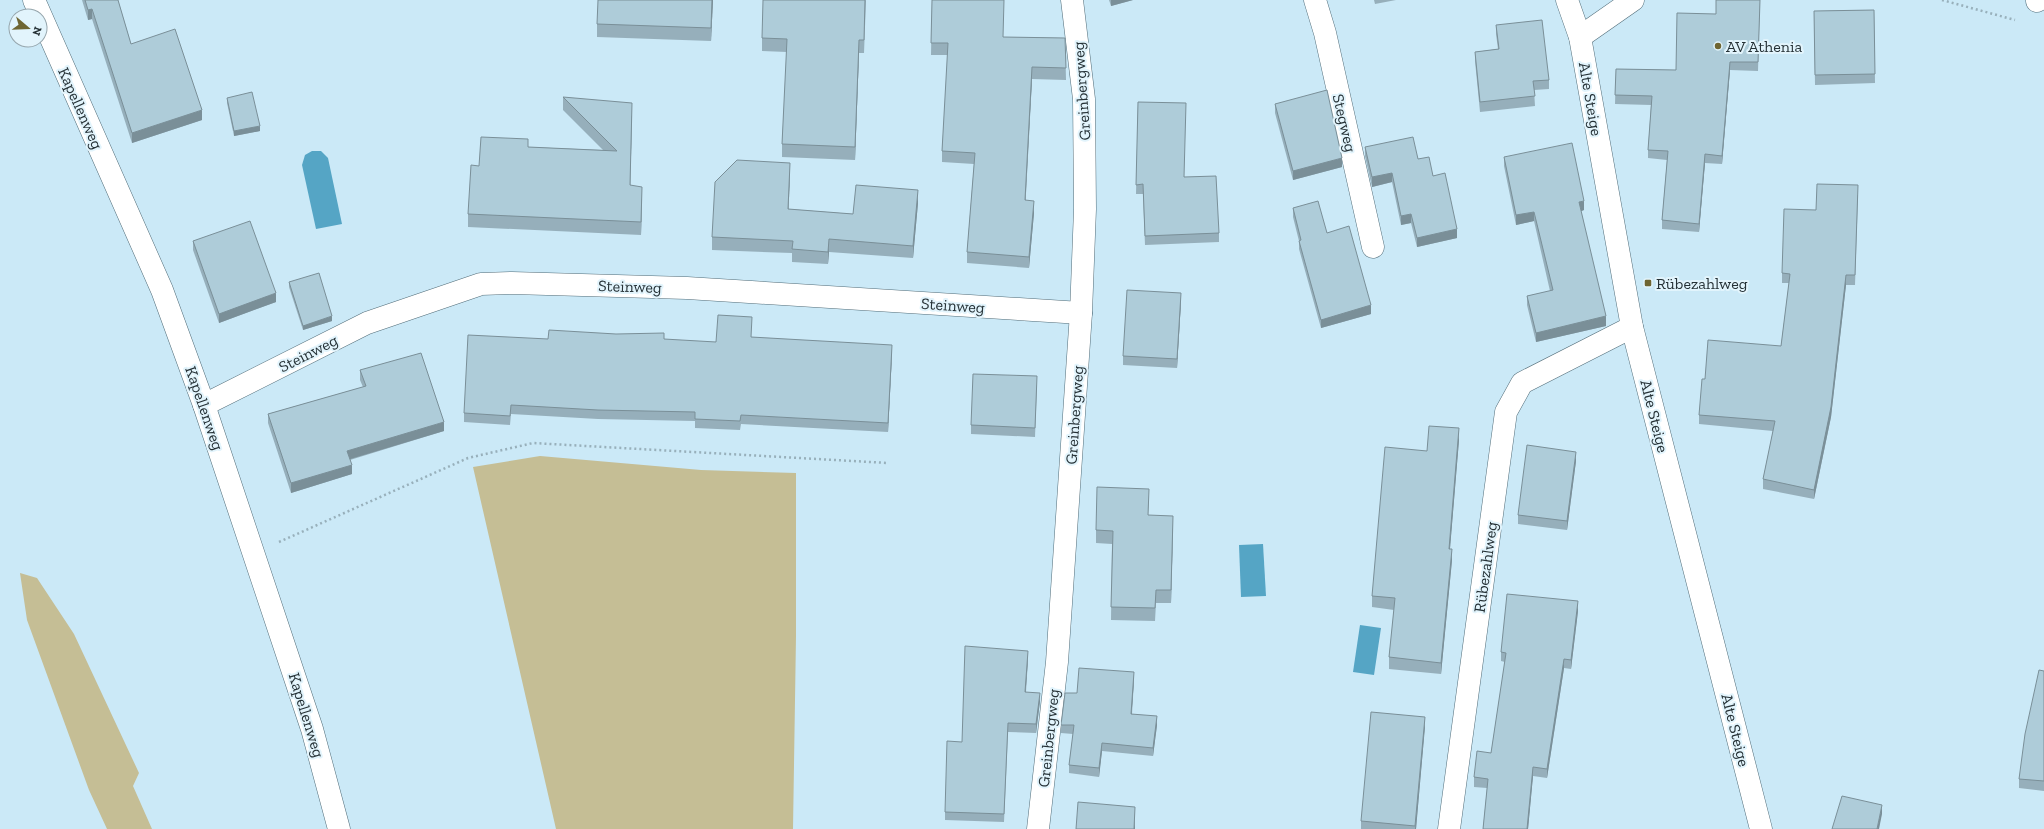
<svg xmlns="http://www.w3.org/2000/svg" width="2044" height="829" viewBox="0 0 2044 829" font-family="'Zilla Slab',serif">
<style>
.green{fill:#c5be95}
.water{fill:#55a5c5}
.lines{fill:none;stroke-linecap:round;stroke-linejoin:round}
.street-casing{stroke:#526d79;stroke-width:23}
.path{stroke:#98b0bb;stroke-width:2.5;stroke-dasharray:2 3;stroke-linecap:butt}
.street{stroke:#fff;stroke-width:22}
.wall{fill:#96afbb}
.shaded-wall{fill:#7a8f98}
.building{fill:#aeccd9;stroke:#7a8f98}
.poi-dot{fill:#6e6532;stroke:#e2f4fc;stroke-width:1.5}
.labels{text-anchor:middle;stroke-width:4;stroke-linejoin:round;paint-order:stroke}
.poi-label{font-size:16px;fill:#253136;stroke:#e2f4fc;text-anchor:start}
.street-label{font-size:16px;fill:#253136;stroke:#e2f4fc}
</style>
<rect width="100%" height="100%" fill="#cbe9f7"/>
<g class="green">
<path d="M540,456L701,470L796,473V636L793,829H556L473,467Z"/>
<path d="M20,573L37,578L74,634L139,773L133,786L152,829H107L89,790L27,620Z"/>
</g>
<g class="water">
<path d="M312,151H321L328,158L342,224L316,229L302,165L305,155Z"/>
<path d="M1263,544L1266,596L1241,597L1239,545Z"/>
<path d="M1360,625L1381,628L1374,675L1353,672Z"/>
</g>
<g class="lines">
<g class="street-casing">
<g id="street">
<path d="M34,0L162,290L204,405L312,729L339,829"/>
<path d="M1315,0L1325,33L1373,247"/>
<path d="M1567,0L1580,37L1632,327L1761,829"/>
<path d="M2037,1L2039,0"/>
<path d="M1580,37L1633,0"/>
<path d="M204,405L367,323L481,284L512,283L687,288L1081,313"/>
<path d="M1038,829L1057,662L1081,313L1085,209L1084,99L1072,0"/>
<path d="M1449,829L1506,412L1522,383L1632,327"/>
</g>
</g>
<g class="path">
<path d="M1942,0L2015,20"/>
<path d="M279,542L468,458L533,443L888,463"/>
</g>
<use href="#street" class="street"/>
</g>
<g class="wall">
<path d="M82,0H118L131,44L202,120L132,143L92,19L88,20Z"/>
<path d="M713,0L711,41L597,37V24Z"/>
<path d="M866,0L864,53H859L855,160L782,157V144L787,52L762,51V38Z"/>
<path d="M932,0L1003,37L1065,38L1066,80L1032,79L1025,201L1034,213L1029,268L967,263V252L974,164L942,162V151L948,55H931Z"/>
<path d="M1109,0H1133L1111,6Z"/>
<path d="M1374,0H1396L1375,4Z"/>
<path d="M1760,0L1758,71L1730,70L1722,164L1705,163L1699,232L1662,229V220L1667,160L1648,158V150L1651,105L1615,104L1616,69L1676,70L1716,14Z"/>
<path d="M1874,10L1875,83L1815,85L1814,11Z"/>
<path d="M1496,25L1549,80V89L1534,90L1535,106L1480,112L1475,61V52L1498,49L1496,34Z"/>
<path d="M563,97L632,116L630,185L642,200L641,235L468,227V214L528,147L603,150L563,110Z"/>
<path d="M227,98L260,131L234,136L227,103Z"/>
<path d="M1138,102L1219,233V242L1145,245L1143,194H1136Z"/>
<path d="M1275,104L1342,167L1293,180L1275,113Z"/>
<path d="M1365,147L1418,159L1433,176L1457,238L1417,247L1411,223L1401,225L1392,182L1372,187L1365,156Z"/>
<path d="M1504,157L1584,210L1581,211L1606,326L1536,342L1527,305V296L1550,291L1534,221L1516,225L1504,166Z"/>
<path d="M790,175L788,209L853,214L918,203L913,258L829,252L828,264L792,262V253L712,250V237Z"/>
<path d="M1858,195L1855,285H1846L1831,417L1814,499L1763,489V479L1773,431L1699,424V415L1705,379L1781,346L1789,283H1782V273L1816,210Z"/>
<path d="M1293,208L1327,233L1371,314L1321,328L1299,249V241L1293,217Z"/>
<path d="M193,241L276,302L219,323L193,250Z"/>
<path d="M289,282L332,321L303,330L289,287Z"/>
<path d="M1181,302L1177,368L1123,365V356Z"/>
<path d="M751,337L892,354L888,432L741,424L740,430L695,428V421L598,419L511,414L510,425L464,422V413L548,339L716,342Z"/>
<path d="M360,370L444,431L350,460L352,474L291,493L268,423V414L363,387L360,380Z"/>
<path d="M1037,385L1035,437L971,434V425Z"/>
<path d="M1459,440L1450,549L1452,560L1441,674L1389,669V657L1394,610L1372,607V596L1427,451Z"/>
<path d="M1576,461L1567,530L1518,524V515Z"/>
<path d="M1149,502L1148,515L1173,529L1171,603H1156L1155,621L1111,620L1112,544L1096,543V530Z"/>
<path d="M1578,611L1571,669L1564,668L1547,778L1533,776L1528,829H1483L1487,788L1474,787V777L1491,753L1505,662L1501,661V652Z"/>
<path d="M1028,659L1026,692L1040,701L1036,733L1008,732L1004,822L945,820V812L962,742Z"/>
<path d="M2044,671V791L2019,788V779Z"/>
<path d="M1134,680L1132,714L1157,725L1153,756L1102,751L1099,777L1069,773V765L1073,734L1061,733V725L1077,693Z"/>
<path d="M1425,726L1416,829H1361V821Z"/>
</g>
<g class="shaded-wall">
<path d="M712,0H713L711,41V28Z"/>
<path d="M1111,0H1133L1111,6Z"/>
<path d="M92,9V19L88,20V10Z"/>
<path d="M859,40V53L855,160V147Z"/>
<path d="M1730,62V70L1722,164V156Z"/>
<path d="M1032,67V79L1025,212V200Z"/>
<path d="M632,103V116L630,198V185Z"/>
<path d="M202,110V120L132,143V133Z"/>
<path d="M260,126V131L234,136V131Z"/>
<path d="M1705,154V163L1699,232V224Z"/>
<path d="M1342,158V167L1293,180V171Z"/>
<path d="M790,163V175L788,222V209Z"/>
<path d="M1392,173V182L1372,187V177Z"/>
<path d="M642,187V200L641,235V222Z"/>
<path d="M918,190V203L913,258V246Z"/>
<path d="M1034,201V213L1029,268V257Z"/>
<path d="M1584,201V210L1579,212V202Z"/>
<path d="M1534,212V221L1516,225V215Z"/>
<path d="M1411,214V223L1401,225V216Z"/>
<path d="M1457,229V238L1417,247V238Z"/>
<path d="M829,239V252L828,264V252Z"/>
<path d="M1846,275V285L1831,417L1814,499V490Z"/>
<path d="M276,293V302L219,323V314Z"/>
<path d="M1181,293V302L1177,368V359Z"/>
<path d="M1371,305V314L1321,328V320Z"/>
<path d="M332,316V321L303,330V326Z"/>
<path d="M1606,316V326L1536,342V333Z"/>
<path d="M892,345V354L888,432V423Z"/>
<path d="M444,422V431L347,460V451Z"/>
<path d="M1459,428V440L1449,560V549Z"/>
<path d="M1576,452V461L1567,530V521Z"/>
<path d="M352,465V474L291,493V483Z"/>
<path d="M1173,516V529L1171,603V590Z"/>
<path d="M1452,549V560L1441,674V663Z"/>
<path d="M1578,601V611L1571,669V660Z"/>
<path d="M1028,651V659L1025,700V692Z"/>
<path d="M1564,659V668L1547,778V769Z"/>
<path d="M1134,672V680L1131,722V714Z"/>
<path d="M1040,693V701L1036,733V724Z"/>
<path d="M1157,716V725L1153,756V748Z"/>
<path d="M1425,717V726L1416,829H1415Z"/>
<path d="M1102,743V751L1099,777V768Z"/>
<path d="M1533,767V776L1528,829H1527Z"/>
<path d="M1882,805V814L1879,829H1877Z"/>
<path d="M1135,807V829H1134Z"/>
</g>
<g class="building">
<path d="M85,0H118L131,44L175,29L202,110L132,133L92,9L88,10Z"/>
<path d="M598,0H712L711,28L597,24Z"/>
<path d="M763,0H865L864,40H859L855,147L782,144L787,39L762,38Z"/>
<path d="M932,0H1004L1003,37L1065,38L1066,68L1032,67L1025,200L1034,201L1029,257L967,252L975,153L942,151L948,43H931Z"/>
<path d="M1716,0H1760L1758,62H1730L1722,156L1705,154L1699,224L1662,220L1668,151L1648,150L1652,96L1615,95L1616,69L1676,70L1677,13L1716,14Z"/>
<path d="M1874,10L1875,74L1815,75L1814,11Z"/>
<path d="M1542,20L1549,80L1533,81L1535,96L1480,102L1475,52L1499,49L1496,25Z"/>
<path d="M1327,90L1342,158L1293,171L1275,104Z"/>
<path d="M252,92L260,126L234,131L227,98Z"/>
<path d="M563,97L632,103L630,185L642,187L641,222L468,214L471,165L479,166L481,137L528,139V147L617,151Z"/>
<path d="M1138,102L1186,103L1184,177L1216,176L1219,233L1145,236L1143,184L1136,185Z"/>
<path d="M1413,137L1418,159L1429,157L1433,176L1445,173L1457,229L1417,238L1411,214L1401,216L1392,173L1372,177L1365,147Z"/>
<path d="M1572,143L1584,201L1579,202L1606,316L1536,333L1527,296L1553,290L1534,212L1516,215L1504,157Z"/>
<path d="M737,160L790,163L788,209L853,214L856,185L918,190L913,246L829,239L828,252L792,249L793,241L712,237L715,182Z"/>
<path d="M1817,184L1858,185L1855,275H1846L1831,407L1814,490L1763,479L1775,421L1699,415L1702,379H1705L1708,340L1781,346L1790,274L1782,273L1784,209L1816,210Z"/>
<path d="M1318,201L1327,233L1349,226L1371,305L1321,320L1299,241L1301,240L1293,208Z"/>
<path d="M250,221L276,293L219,314L193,241Z"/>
<path d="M319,273L332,316L303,326L289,282Z"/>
<path d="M1127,290L1181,293L1177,359L1123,356Z"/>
<path d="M718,315L752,317L751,337L892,345L888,423L741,415L740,421L695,419V412L598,410L511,405L510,416L464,413L468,335L548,339L549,330L616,334L664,333V339L716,342Z"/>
<path d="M421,353L444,422L347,451L352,465L291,483L268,414L366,386L360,370Z"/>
<path d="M973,374L1037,376L1035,428L971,425Z"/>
<path d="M1429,426L1459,428L1449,549H1452L1441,663L1389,657L1395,598L1372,596L1385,447L1427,451Z"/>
<path d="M1527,445L1576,452L1567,521L1518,515Z"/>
<path d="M1097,487L1149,489L1148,515L1173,516L1171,590H1156L1155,608L1111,607L1113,531L1096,530Z"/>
<path d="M1507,594L1578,601L1571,660L1564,659L1547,769L1533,767L1527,829H1483L1488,779L1474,777L1477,751L1491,753L1506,653L1501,652Z"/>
<path d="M965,646L1028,651L1025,692L1040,693L1036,724L1008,723L1004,814L945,812L947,741L962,742Z"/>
<path d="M1079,668L1134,672L1131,714L1157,716L1153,748L1102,743L1099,768L1069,765L1074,725H1061L1065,693H1077Z"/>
<path d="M2039,670L2044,671V781L2019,779L2025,734Z"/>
<path d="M1371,712L1425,717L1415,826L1361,821Z"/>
<path d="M1842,796L1882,805L1877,829H1832Z"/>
<path d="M1078,802L1135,807L1134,829H1076Z"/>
</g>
<g class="poi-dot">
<circle cx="1718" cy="46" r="4"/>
<rect x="1644" y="279" width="8" height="8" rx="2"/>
</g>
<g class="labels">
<g class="poi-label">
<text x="1726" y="52">AV Athenia</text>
<text x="1656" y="289">Rübezahlweg</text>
</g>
<g class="street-label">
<text transform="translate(1081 91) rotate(-94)" y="6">Greinbergweg</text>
<text transform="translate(1591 99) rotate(80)" y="6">Alte Steige</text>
<text transform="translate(81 108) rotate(66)" y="6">Kapellenweg</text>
<text transform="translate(1345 123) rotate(77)" y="6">Stegweg</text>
<text transform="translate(630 286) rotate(2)" y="6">Steinweg</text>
<text transform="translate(953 305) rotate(4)" y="6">Steinweg</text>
<text transform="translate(308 353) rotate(-27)" y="6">Steinweg</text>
<text transform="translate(205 408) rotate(71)" y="6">Kapellenweg</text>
<text transform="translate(1074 415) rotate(-86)" y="6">Greinbergweg</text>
<text transform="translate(1655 416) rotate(76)" y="6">Alte Steige</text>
<text transform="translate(1485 567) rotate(-82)" y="6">Rübezahlweg</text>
<text transform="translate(307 715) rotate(73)" y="6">Kapellenweg</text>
<text transform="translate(1736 730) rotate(76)" y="6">Alte Steige</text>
<text transform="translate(1048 738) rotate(-84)" y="6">Greinbergweg</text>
</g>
</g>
<g transform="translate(28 28) rotate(109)"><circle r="19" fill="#e2f4fc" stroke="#96a6ad"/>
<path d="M0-3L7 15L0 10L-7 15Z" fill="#6e6532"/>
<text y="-6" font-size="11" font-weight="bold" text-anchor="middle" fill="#253136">N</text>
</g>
</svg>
